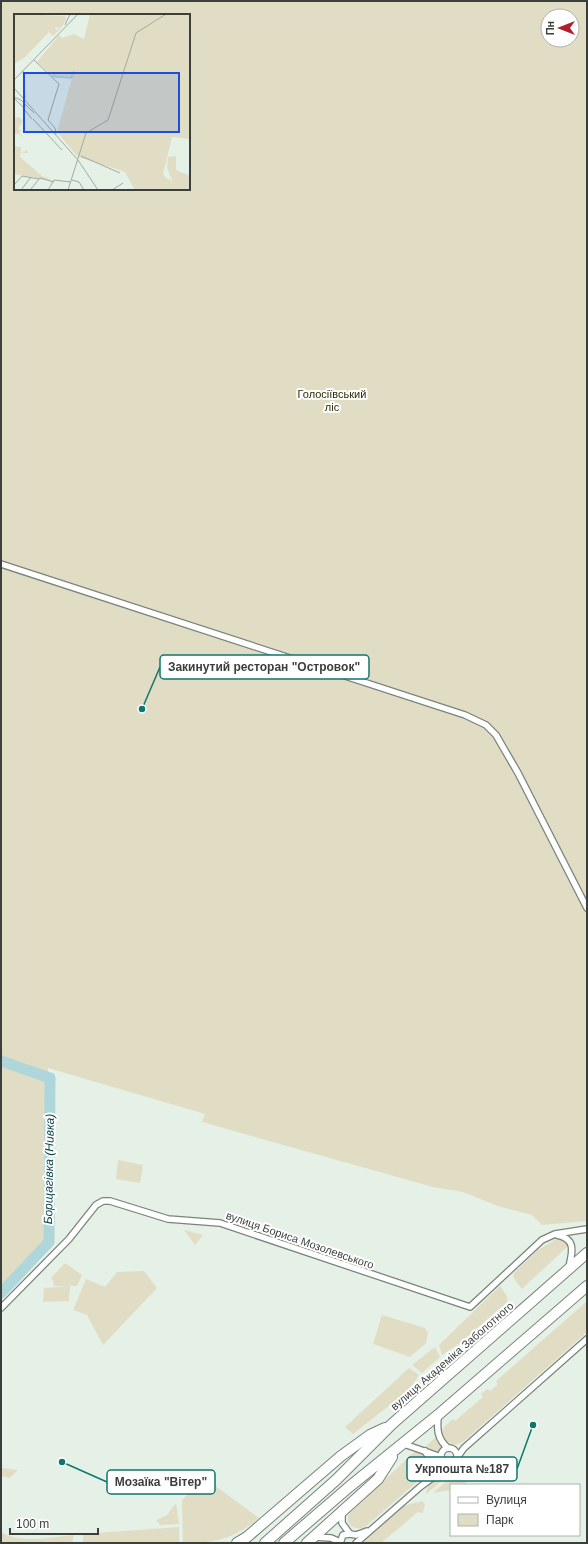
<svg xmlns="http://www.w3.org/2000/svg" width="588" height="1544" viewBox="0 0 588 1544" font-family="Helvetica,sans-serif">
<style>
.green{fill:#e1ddc4;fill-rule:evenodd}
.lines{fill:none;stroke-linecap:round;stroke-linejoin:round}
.river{stroke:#afd7db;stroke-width:11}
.street-casing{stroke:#78837a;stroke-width:8}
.highway-casing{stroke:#78837a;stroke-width:12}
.street{stroke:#fff;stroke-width:5.5}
.highway{stroke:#fff;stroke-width:10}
.labels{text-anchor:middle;stroke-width:4;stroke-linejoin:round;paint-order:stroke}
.park-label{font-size:11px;fill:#302901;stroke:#fff}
.street-label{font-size:11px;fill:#3a3f3b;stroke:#fff}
.water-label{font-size:12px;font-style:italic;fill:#0b474c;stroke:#fff}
.inset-river{fill:none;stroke:#afd7db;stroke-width:2}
.inset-road{fill:none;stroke:#a1aaa2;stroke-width:1}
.view{fill:#1d4ed8;fill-opacity:0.15;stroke:#1d4ed8;stroke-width:2}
.inset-edge{fill:none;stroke:#3a3f3b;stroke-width:2}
.leader{fill:none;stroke:#0f766e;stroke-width:1.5}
.callout-dot{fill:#0f766e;stroke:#fff;stroke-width:1.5}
.callout{fill:#fff;stroke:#0f766e;stroke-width:1.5}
.callout-label{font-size:12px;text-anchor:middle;font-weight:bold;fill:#3a3f3b}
</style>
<rect width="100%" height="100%" fill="#e5f1e7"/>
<g class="green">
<path d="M1,1H587V1221L542,1225L532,1215L498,1206L463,1192L433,1187L202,1122L205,1114L48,1068L47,1241L1,1290ZM15,15H189V189H15ZM548,16H572V40H548Z"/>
<path d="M118,1160L143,1165L140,1183L116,1179Z"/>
<path d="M184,1230L203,1235L195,1245Z"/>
<path d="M556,1239H563L568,1246L522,1289L514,1279L513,1274L538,1250Z"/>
<path d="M65,1263L82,1275L77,1286H53L54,1283L51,1278Z"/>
<path d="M144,1271L157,1288L103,1345L87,1315L73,1310L86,1279L105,1287L117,1272Z"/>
<path d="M70,1286L69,1301L43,1302L44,1288Z"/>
<path d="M500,1286L507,1296V1302L460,1343L442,1355L439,1345Z"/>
<path d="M587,1301V1332L463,1442L454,1445L444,1440C439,1429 445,1426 453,1419L455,1421L483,1397L481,1394L487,1389L490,1391L498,1384L496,1381Z"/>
<path d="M382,1315L425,1328L428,1333L426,1343L410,1357L373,1344Z"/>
<path d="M435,1347L440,1357L422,1373L412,1365Z"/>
<path d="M409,1368L419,1375L409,1390L353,1434L345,1427Z"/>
<path d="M436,1437L442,1447L438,1450V1454L425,1447Z"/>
<path d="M418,1451C428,1454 431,1466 425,1475L365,1527C355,1531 344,1525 349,1514L413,1453Z"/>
<path d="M452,1464L460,1465L426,1494C425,1482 444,1471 452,1464Z"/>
<path d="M466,1464V1485H451V1490L433,1493Z"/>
<path d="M1,1468L18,1470L10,1478L1,1476Z"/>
<path d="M214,1485L259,1518C234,1539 215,1543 183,1543L182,1500L191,1491Z"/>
<path d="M422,1501L425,1504L423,1513L418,1512L381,1543H362L404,1506Z"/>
<path d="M176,1503L179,1524L160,1525L156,1520L167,1515Z"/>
<path d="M179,1527V1543H83V1534Z"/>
<path d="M1,1532C20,1544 52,1537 74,1535L72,1543H1Z"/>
</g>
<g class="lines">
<path class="river" d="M1,1061L50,1078L49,1242L1,1293"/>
<g class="street-casing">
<g id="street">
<path d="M1,564L465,715L486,725L496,735L518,773L587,908"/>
<path d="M557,1235C577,1239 572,1253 569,1267"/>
<path d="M1,1308L69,1239L96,1205L103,1201H110L168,1219L220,1223L470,1307L542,1240L555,1234L587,1229"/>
<path d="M438,1416C437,1429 437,1439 448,1448"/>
<path d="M404,1444L441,1457"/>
<circle cx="449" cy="1456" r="8"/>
<path d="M425,1451L430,1459V1474"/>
<path d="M456,1459L464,1448L587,1339"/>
<path d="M425,1480L442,1460"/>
<path d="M342,1513V1523L350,1534L356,1535L367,1531"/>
<path d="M315,1537L331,1538L340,1542"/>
<path d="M340,1543L343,1535L350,1534"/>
<path d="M356,1543L420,1487L452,1463"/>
</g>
</g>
<g class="highway-casing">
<g id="highway">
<path d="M237,1543L247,1537L341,1456L370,1435L385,1428"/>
<path d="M265,1543L336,1480L392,1424L587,1253"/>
<path d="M284,1543L349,1487L438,1415L587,1286"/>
<path d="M307,1543L378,1479L392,1457"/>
</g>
</g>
<use href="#street" class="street"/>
<use href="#highway" class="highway"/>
</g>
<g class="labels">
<g class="park-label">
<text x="332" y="398">Голосіївський<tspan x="332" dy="13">ліс</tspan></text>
</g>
<g class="street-label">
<text transform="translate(300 1240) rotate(19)" y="4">вулиця Бориса Мозолевського</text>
<text transform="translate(452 1356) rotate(-41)" y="4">вулиця Академіка Заболотного</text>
</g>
<g class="water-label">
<text transform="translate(49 1169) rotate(-89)" y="4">Борщагівка (Нивка)</text>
</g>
</g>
<g transform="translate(14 14)">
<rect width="176" height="176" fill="#e5f1e7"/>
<path d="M0,0L51,2V0L52,6L47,14L41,13L42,16L47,14L39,22L35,18L10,44L0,50ZM76,0H176V125L158,123L149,160L152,164L157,166V170L158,166L153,154L154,143L162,142V156L176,162V176H121L111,158L64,143L43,118L58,64H41L23,48L45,21L48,24L60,20L70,25ZM5,103L9,107L4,115L8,117L5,118L9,124L5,120H0V104ZM0,132L7,133V139L13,136L14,139H7L6,143L28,162L40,167L0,160Z" fill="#e1ddc4"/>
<path class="inset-river" d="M38,62L57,64L60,57"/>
<path class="inset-road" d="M51,11L56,0M20,46L45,70L34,106L41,114L42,120M9,57L11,84M0,66L64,0M0,74L64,146L84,176M0,83L7,86L20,99M0,84L10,94M11,91L10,95L18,105M19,105L48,136M67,142L106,159M58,166L65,168L70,176M0,171L8,162L25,165M7,176L17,163M16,176L26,164L40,168M34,176L40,166L57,168M54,176L72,119L94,106L122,19L152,0M98,176L109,169"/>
<path class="view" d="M10,59H165V118H10Z"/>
<rect width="176" height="176" class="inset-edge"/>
</g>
<path class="leader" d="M142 709L160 667M533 1425L517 1469M62 1462L107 1482"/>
<g class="callout-dot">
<circle cx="142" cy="709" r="4"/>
<circle cx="533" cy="1425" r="4"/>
<circle cx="62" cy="1462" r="4"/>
</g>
<g class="callout">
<rect x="160" y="655" width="209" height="24" rx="4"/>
<rect x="407" y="1457" width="110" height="24" rx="4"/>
<rect x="107" y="1470" width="108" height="24" rx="4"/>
</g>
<g class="callout-label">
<text x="264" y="671">Закинутий ресторан "Островок"</text>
<text x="462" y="1473">Укрпошта №187</text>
<text x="161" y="1486">Мозаїка "Вітер"</text>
</g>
<rect width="588" height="1544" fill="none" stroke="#3a3f3b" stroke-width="4"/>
<rect x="450" y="1484" width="130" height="52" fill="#ffffff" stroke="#b0b2b1"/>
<rect x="458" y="1497" width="20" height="6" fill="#ffffff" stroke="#b0b2b1"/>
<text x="486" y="1504" font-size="12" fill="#3a3f3b">Вулиця</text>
<rect x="458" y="1514" width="20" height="12" fill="#e1ddc4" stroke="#b0b2b1"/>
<text x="486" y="1524" font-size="12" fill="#3a3f3b">Парк</text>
<g transform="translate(560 28) rotate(270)"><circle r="19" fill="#ffffff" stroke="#b0b2b1"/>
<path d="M0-3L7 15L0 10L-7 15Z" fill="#b11e2d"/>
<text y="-6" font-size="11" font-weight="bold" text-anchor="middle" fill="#3a3f3b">Пн</text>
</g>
<path d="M10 1528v6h88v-6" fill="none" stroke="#3a3f3b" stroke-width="2"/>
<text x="16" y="1528" font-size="12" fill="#3a3f3b" stroke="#ffffff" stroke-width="3" paint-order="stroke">100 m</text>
</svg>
